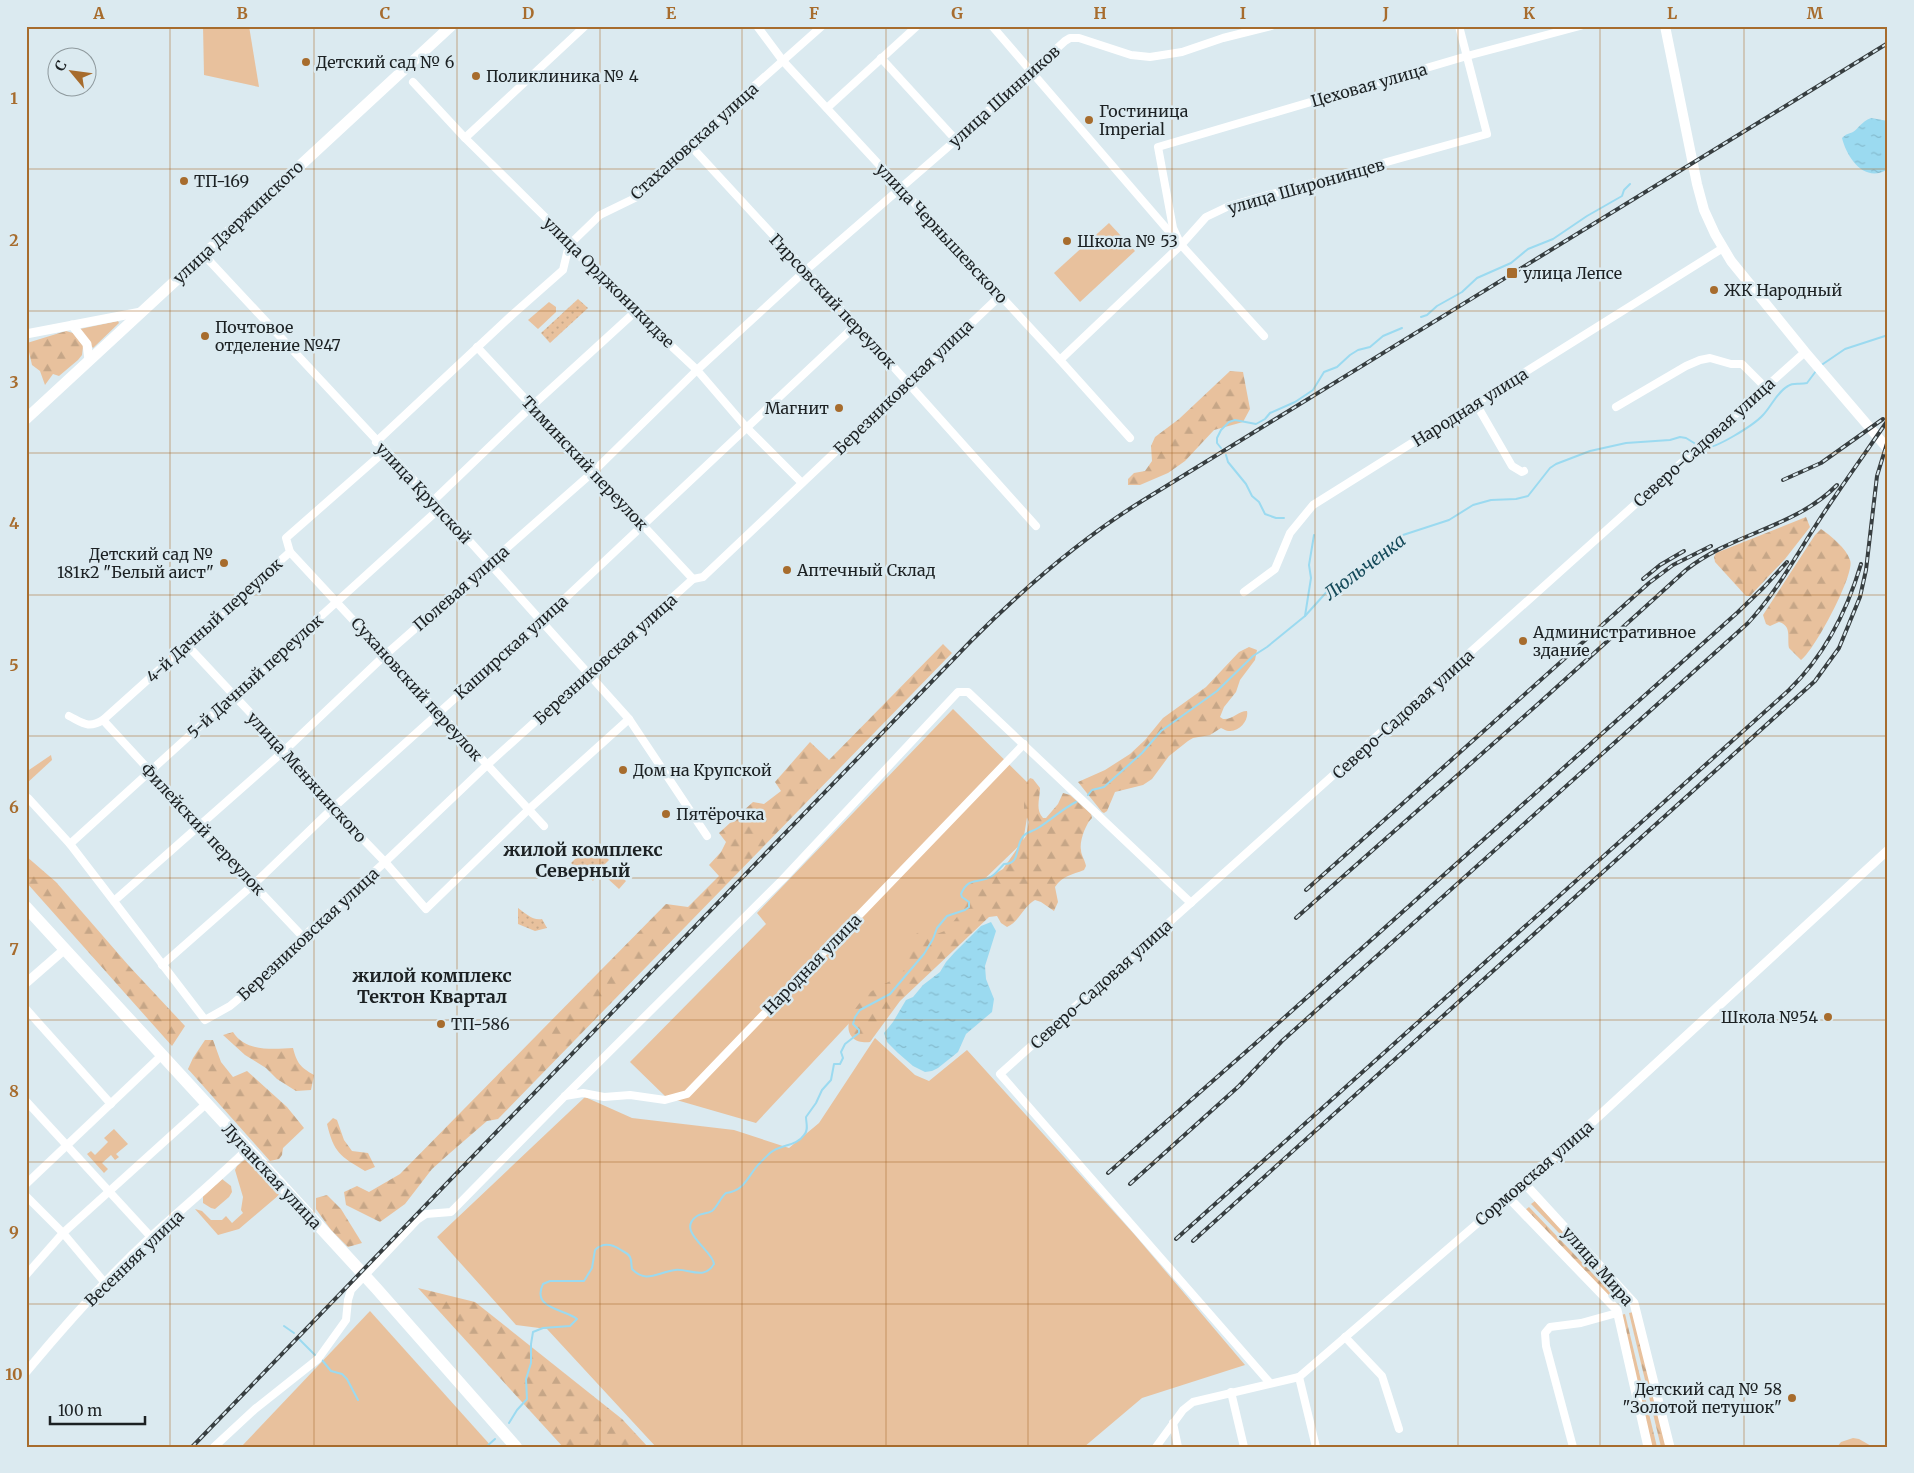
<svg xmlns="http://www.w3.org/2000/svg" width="1914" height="1473" viewBox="0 0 1914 1473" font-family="Merriweather,serif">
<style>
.green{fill:#e8c19d}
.forest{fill:url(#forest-firs)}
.park{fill:url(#park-dots)}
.water{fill:url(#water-ripples)}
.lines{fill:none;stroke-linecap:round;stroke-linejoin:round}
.stream{stroke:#9bdaf0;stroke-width:2}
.minor{stroke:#fff;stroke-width:8}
.tertiary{stroke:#fff;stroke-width:9}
.secondary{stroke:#fff;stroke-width:10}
.primary{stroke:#fff;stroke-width:11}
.trunk{stroke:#fff;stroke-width:12}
.rail-casing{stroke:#373e40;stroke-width:4}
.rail{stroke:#dbeaf0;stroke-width:2;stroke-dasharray:5.5;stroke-linecap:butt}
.grid{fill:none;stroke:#a76c2d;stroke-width:1;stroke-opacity:0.55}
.poi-dot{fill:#a76c2d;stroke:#dbeaf0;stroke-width:2}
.labels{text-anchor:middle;stroke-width:5;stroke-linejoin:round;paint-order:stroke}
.poi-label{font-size:16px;fill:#1c2123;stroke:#dbeaf0;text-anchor:start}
.street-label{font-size:16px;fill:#1c2123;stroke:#dbeaf0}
.water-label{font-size:18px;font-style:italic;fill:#154a5a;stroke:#dbeaf0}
.neighbourhood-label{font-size:18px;font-weight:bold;fill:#1c2123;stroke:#dbeaf0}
.neatline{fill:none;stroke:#a76c2d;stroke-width:2}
.grid-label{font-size:16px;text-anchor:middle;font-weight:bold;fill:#a76c2d}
</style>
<defs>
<pattern id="forest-firs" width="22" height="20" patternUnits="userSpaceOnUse" patternTransform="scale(1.25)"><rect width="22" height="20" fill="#e8c19d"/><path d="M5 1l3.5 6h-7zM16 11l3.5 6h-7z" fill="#c6a687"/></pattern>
<pattern id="park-dots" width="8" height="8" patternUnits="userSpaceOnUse" patternTransform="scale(1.25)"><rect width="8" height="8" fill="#e8c19d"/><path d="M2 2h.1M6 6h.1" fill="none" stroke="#c6a687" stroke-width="1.8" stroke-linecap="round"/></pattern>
<pattern id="water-ripples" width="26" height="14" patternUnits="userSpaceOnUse" patternTransform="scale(1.25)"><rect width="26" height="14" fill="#9bdaf0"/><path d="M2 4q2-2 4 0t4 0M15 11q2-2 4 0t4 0" fill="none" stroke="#85bbce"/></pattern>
</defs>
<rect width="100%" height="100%" fill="#dbeaf0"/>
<g class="green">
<path d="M203,26H249L259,87L204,75Z"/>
<path d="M1109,223L1135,251L1080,302L1054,273Z"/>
<path d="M549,302L556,307V312L538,329L528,320Z"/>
<path d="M118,321L119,323L93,348L80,329Z"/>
<path d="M953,709L1032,787L1023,842L975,888L989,910L855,1017L756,1123L666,1097L630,1062L766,924L757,913Z"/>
<path d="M51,755L52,760L26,784V772Z"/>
<path d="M613,870L626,881L619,889L607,878Z"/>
<path d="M875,1038L915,1075L929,1081L967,1050L1134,1234L1245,1365L1142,1398L1084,1447H656L547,1329L516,1325L437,1237L585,1097L632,1118L734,1130L789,1148L819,1123Z"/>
<path d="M114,1129L128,1144L116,1154L119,1157L115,1160L111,1155L102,1163L108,1169L104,1173L87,1154L91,1151L95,1155L108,1142L104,1138Z"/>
<path d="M247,1158L279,1195L239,1229L218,1235L195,1209L202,1211L211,1220H222L226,1216L232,1223L243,1213L241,1210L243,1197L235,1170L237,1166Z"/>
<path d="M222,1179L231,1186L232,1192L229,1197L215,1209L211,1208L203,1203V1196Z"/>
<path d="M370,1311L492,1447H241Z"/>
<path d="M1853,1438L1859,1439L1873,1447H1837L1841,1442Z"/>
</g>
<g class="forest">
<path d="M66,331L73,333L83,346L82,355L78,360L59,376L53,374L45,385L40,371L32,365L27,343Z"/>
<path d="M1230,371L1243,372L1250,409L1243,422L1214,430L1185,461L1168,473L1140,485H1128V479L1134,473L1145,471L1152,461L1151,446L1155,437L1179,419Z"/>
<path d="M1806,517L1810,527L1785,559L1750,596H1746L1715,562L1714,557L1716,553Z"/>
<path d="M1821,529C1831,536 1846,548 1850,560C1856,573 1813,653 1801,660L1789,648C1787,637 1792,626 1779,622L1770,626L1766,624L1763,615L1815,535Z"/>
<path d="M943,644L952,653L498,1119L487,1121L450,1153L432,1169L405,1204L380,1222L346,1205L344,1192L357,1186L369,1192L400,1174L666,904L688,907L719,876L709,865L721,852L726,842L719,833L753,802L764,804L781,791L775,782L810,742L829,760Z"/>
<path d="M1249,647L1257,650L1255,660L1240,680L1236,692L1224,707L1220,717L1223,719C1233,720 1238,711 1247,711C1249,720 1240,732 1229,731C1226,731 1224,729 1221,728L1210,735L1193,738L1188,741L1169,756L1152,779L1143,785L1115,792L1107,811L1104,813L1102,812L1078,782L1105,770L1130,754L1145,740L1163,718L1206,687L1239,652Z"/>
<path d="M1030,778L1033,779L1040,788C1040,799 1035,809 1043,818H1046L1058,804L1063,793L1070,795L1091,814L1092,818C1086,823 1079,842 1081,850C1081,855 1085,860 1086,866L1084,870C1072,875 1063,875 1055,887L1058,902L1054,911L1041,902L1035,900C1023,907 1019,922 1007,927L1001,923L997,916L989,917L900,1001L870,1042C865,1043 856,1042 852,1037C840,1023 861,999 872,991C881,984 897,980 904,970C917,956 899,942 921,931L937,934L947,930L963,909L965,892L971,882L991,876L1003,869L1026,836L1029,822L1024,810V795L1027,782Z"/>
<path d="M26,856L56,882L129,966L185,1026L172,1046L26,882Z"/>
<path d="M233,1032C245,1052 273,1049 293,1048C297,1063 300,1067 314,1075L311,1090L296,1091L277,1079L266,1068L245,1055L223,1035Z"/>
<path d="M205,1040H213L221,1062L233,1077L247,1071L287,1107L304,1128L283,1148L282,1155L279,1159L270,1161L188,1069L193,1058Z"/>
<path d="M333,1118L337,1120L344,1140L352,1151L368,1153L375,1167L365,1171C340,1156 334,1153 327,1124Z"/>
<path d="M327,1195L341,1209L362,1243L348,1247L331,1230L316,1209V1198Z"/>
<path d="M1535,1201L1620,1291L1617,1293L1531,1204Z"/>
<path d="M1529,1207L1614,1296L1610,1299L1525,1210Z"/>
<path d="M418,1288L475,1302L622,1419L648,1447H563Z"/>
<path d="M1633,1312L1666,1447H1661L1629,1313Z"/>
<path d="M1625,1314L1657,1447H1652L1621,1315Z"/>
</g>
<g class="park">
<path d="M578,299L588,308L550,343L541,333Z"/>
<path d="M582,844H593L609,860L594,875L596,877L593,881L587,875L585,877L571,863L576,858L572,854Z"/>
<path d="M518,908C525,913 533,921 542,919L547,928L535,931L518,924Z"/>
</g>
<g class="water">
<path d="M1871,118L1888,121V169C1865,184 1847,158 1842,138C1846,134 1848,134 1853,132C1859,128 1861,122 1871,118Z"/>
<path d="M991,922L996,931L985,966L986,979L994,999L992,1012L966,1034L958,1052L938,1068L932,1071L925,1072L913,1066L898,1053L887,1042L884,1033L893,1022L906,1000L913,997L923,985L940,972L946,962L954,953L981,926Z"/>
</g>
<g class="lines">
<g class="stream">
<path d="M1421,317L1427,315L1437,306L1462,292L1477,278L1511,263L1528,249L1553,239L1587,216L1622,196L1624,190L1630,184"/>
<path d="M1820,366L1845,349L1888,335"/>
<path d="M1221,448L1217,443V438L1221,430L1229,422L1235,420L1256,424L1265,419L1270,413L1295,402L1313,390L1324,372L1337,367L1350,355L1358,350L1370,347L1383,336L1402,328"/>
<path d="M1703,448C1714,450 1754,425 1763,415C1771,407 1777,392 1788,386C1793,382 1800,385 1807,383L1816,371"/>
<path d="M1226,455L1228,462L1246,484L1252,496L1259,502L1265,514L1276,518H1284"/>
<path d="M1305,616L1311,578L1309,565L1314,535"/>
<path d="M1088,795L1092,790L1104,787L1142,753L1161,731L1217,691L1253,656L1267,647L1305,616L1332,586L1345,577L1371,563L1389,545L1403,535L1449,520L1473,505L1491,500L1516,499L1528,496L1550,468L1556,464L1590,451L1626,443L1670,440L1680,437L1686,438L1699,446"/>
<path d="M284,1326L294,1333"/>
<path d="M300,1340L316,1356"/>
<path d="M322,1360L331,1371L342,1374L347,1379L358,1400"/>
<path d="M509,1423L517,1410L527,1399L526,1379L531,1363V1344L533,1332L543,1328L570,1326L577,1319C565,1309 531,1309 543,1284L550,1281H584L592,1268L595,1250C603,1242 612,1244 621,1250C624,1252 628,1253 630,1257C632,1261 631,1265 632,1269C646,1284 658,1272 675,1270C688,1268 704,1281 714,1264C713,1250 675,1231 697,1216C701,1213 707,1214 712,1211C718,1206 720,1198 726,1193C742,1191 746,1181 754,1170C758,1164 766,1157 770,1153C780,1144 796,1147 804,1135C809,1130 806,1123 806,1117L816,1103L822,1090L831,1080L834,1064H840L843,1058L841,1052L845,1044L859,1033V1030L853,1024L855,1017L860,1010L890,994L924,954L933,939L937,928L947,916L965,910L969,907V902L962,897L961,894C969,875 979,885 992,876C997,873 1000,868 1004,864C1020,864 1015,849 1022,838C1025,832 1032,832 1038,828C1051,820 1062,809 1076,802"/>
<path d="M486,1447L495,1439"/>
</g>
<g class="minor">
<path d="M757,26L783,61L1060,360L1130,438"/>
<path d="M992,26L1173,236L1264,336"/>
<path d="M881,58L956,140"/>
<path d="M413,82L465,138L549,221L569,245L635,312L697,370L746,427L802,483"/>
<path d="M827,108L917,26"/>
<path d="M465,138L585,26"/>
<path d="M689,144L856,325L1036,526"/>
<path d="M1181,245L1173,228L1158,147L1467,56L1580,26"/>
<path d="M203,254L440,508L629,719L707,836"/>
<path d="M477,347L693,579"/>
<path d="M1060,360L1181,245L1206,217L1229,206L1487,134L1459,26"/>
<path d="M1475,402L1512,466L1522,472L1524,471"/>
<path d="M1616,407L1686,366L1700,360L1710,358L1731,364H1742L1765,387"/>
<path d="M376,442L512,315L563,270L569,245L600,215L635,198L689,144L822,26"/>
<path d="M433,501L532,406L635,312"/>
<path d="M290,552L544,826"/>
<path d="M1244,592L1275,569L1290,533L1313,505L1723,248"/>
<path d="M187,645L285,750L309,777L333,808L385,862L426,909L528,810L629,719"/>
<path d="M69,716C83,723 88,729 103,720L290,552L286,538L385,451"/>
<path d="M103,720L150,771L199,827L303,937"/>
<path d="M28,798L70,844L205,1020L230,1006L255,985L303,937L385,862L487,765L693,579L703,577L1001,295"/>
<path d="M70,844L440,508"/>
<path d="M114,901L285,750L384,656L593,472L697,370L805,271L956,140L1065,41L1070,38H1079L1131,55L1150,57L1182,52L1223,38L1271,26"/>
<path d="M162,965L254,884L333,808L541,621L856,325"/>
<path d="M26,1009L111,1104"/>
<path d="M565,1096L583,1093L604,1097L630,1095L665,1100L687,1094L1024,744"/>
<path d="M26,1101L151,1237"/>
<path d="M26,1184L161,1056"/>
<path d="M26,1196L63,1233L105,1283"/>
<path d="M26,1275L63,1233L206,1104"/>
<path d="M1345,1337L1382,1376L1399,1429"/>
<path d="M1299,1377L1316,1447"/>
<path d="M1270,1383L1000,1074L1805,352"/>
<path d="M1231,1392L1244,1447"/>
<path d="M1173,1423L1178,1447"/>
<path d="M214,1447L255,1409L318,1359L346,1320L348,1300L351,1290L417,1220L426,1214L451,1212L565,1096L783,879L958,692H968L1191,903"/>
<path d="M1156,1447L1183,1410L1193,1402L1299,1377L1508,1197"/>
<path d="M1573,1447L1546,1346L1545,1333L1550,1327L1581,1323L1617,1313"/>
</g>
<g class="tertiary">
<path d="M72,325L87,344L89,360"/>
<path d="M26,334L141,312"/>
<path d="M26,983L65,949"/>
<path d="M1525,1184L1634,1303L1670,1447"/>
<path d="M26,1372C65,1325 106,1279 151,1237C183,1208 216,1180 247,1150"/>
<path d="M1648,1447L1617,1310L1508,1197L1525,1184L1888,850"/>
</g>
<path class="secondary" d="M1665,26L1697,184L1704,210L1715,234L1731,261L1805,352L1888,449"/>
<path class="primary" d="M26,419L451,26"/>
<path class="trunk" d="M26,907L376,1288L516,1447"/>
<g class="rail-casing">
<g id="rail">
<path d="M1783,480L1821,463L1883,419"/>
<path d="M1643,579L1660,565L1684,551"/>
<path d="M1306,890L1649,583L1673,565L1711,546"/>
<path d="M1296,918L1538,704L1686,570C1732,533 1795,528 1837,485"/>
<path d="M1108,1173L1257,1042L1738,612L1764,587L1787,562"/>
<path d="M1130,1184L1239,1086L1282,1041L1748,623C1776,593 1794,559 1816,525C1839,489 1864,455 1888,420"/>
<path d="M1176,1239L1789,690C1825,655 1847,611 1861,564"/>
<path d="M1193,1241L1815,681L1839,648L1860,597L1866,570L1877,476L1888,440"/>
<path d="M192,1447L971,641C1023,589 1079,540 1142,501L1888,43"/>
</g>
</g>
<use href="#rail" class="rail"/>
</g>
<path class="grid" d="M170,26V1447M314,26V1447M457,26V1447M600,26V1447M742,26V1447M886,26V1447M1028,26V1447M1172,26V1447M1315,26V1447M1458,26V1447M1600,26V1447M1744,26V1447M26,169H1888M26,311H1888M26,453H1888M26,595H1888M26,736H1888M26,878H1888M26,1020H1888M26,1162H1888M26,1304H1888"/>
<g class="poi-dot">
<circle cx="306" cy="62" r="5"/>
<circle cx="476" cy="76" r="5"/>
<circle cx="1089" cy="120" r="5"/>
<circle cx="184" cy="181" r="5"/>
<circle cx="1067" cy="241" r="5"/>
<rect x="1506" y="267" width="12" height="12" rx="2.5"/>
<circle cx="1714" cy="290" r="5"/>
<circle cx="205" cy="336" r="5"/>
<circle cx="839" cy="408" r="5"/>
<circle cx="224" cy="563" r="5"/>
<circle cx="787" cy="570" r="5"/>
<circle cx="1523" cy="641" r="5"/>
<circle cx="623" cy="770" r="5"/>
<circle cx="666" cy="814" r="5"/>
<circle cx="1828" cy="1017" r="5"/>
<circle cx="441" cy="1024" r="5"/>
<circle cx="1792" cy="1398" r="5"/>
</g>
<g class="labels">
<g class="poi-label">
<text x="316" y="68">Детский сад № 6</text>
<text x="486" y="82">Поликлиника № 4</text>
<text x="1099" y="117">Гостиница<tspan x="1099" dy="18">Imperial</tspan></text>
<text x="194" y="187">ТП-169</text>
<text x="1077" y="247">Школа № 53</text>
<text x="1523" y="279">улица Лепсе</text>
<text x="1724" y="296">ЖК Народный</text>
<text x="215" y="333">Почтовое<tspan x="215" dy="18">отделение №47</tspan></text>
<text x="829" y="414" text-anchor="end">Магнит</text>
<text x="214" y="560" text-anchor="end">Детский сад №<tspan x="214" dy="18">181к2 "Белый аист"</tspan></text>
<text x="797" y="576">Аптечный Склад</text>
<text x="1533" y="638">Административное<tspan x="1533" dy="18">здание</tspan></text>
<text x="633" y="776">Дом на Крупской</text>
<text x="676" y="820">Пятёрочка</text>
<text x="1818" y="1023" text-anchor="end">Школа №54</text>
<text x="451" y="1030">ТП-586</text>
<text x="1782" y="1395" text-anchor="end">Детский сад № 58<tspan x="1782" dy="18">"Золотой петушок"</tspan></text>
</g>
<g class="street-label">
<text transform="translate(1369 85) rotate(-16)" y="6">Цеховая улица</text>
<text transform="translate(1004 96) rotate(-42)" y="6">улица Шинников</text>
<text transform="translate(694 141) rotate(-42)" y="6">Стахановская улица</text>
<text transform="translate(1306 186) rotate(-16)" y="6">улица Широнинцев</text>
<text transform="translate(238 222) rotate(-43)" y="6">улица Дзержинского</text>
<text transform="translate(942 233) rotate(47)" y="6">улица Чернышевского</text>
<text transform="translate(609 282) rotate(45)" y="6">улица Орджоникидзе</text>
<text transform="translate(833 301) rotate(47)" y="6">Гирсовский переулок</text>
<text transform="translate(903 387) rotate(-44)" y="6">Березниковская улица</text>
<text transform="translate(1470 407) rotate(-32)" y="6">Народная улица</text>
<text transform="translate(1704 442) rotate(-42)" y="6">Северо-Садовая улица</text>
<text transform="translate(585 463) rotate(47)" y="6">Тиминский переулок</text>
<text transform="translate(424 493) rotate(47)" y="6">улица Крупской</text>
<text transform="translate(461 588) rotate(-41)" y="6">Полевая улица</text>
<text transform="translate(214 620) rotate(-42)" y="6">4-й Дачный переулок</text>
<text transform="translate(511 647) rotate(-42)" y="6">Каширская улица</text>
<text transform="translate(605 659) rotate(-42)" y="6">Березниковская улица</text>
<text transform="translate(255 676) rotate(-42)" y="6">5-й Дачный переулок</text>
<text transform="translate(417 689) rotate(48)" y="6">Сухановский переулок</text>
<text transform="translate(1403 714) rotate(-42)" y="6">Северо-Садовая улица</text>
<text transform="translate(307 777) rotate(48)" y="6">улица Менжинского</text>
<text transform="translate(203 829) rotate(47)" y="6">Филейский переулок</text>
<text transform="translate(308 934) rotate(-43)" y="6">Березниковская улица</text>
<text transform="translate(812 964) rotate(-46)" y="6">Народная улица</text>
<text transform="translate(1101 984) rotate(-42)" y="6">Северо-Садовая улица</text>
<text transform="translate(1534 1173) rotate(-41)" y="6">Сормовская улица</text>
<text transform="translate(272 1176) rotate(47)" y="6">Луганская улица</text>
<text transform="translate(134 1258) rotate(-44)" y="6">Весенняя улица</text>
<text transform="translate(1598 1266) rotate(49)" y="6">улица Мира</text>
</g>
<g class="water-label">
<text transform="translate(1365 567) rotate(-37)" y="6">Люльченка</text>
</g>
<g class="neighbourhood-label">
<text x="583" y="856">жилой комплекс<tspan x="583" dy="21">Северный</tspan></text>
<text x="432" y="982">жилой комплекс<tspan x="432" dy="21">Тектон Квартал</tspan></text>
</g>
</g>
<rect width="1914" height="1473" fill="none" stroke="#dbeaf0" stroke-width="55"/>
<g transform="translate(72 72) rotate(299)"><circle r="24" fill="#dbeaf0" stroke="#8f9a9e"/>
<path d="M0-4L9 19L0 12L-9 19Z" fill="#a76c2d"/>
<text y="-8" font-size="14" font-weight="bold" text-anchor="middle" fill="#1c2123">С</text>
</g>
<path d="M50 1416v8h95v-8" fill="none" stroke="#1c2123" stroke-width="2.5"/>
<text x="58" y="1416" font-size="15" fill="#1c2123" stroke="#dbeaf0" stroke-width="4" paint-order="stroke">100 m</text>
<rect x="28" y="28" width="1858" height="1418" class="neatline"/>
<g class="grid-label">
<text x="99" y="19">A</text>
<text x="242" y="19">B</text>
<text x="385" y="19">C</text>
<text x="528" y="19">D</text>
<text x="671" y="19">E</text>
<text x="814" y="19">F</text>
<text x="957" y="19">G</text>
<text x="1100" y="19">H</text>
<text x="1243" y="19">I</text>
<text x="1386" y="19">J</text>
<text x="1529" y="19">K</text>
<text x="1672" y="19">L</text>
<text x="1815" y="19">M</text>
<text x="14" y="104">1</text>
<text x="14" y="246">2</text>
<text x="14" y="388">3</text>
<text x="14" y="529">4</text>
<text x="14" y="671">5</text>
<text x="14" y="813">6</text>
<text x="14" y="955">7</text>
<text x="14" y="1097">8</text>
<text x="14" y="1238">9</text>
<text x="14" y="1380">10</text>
</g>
</svg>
